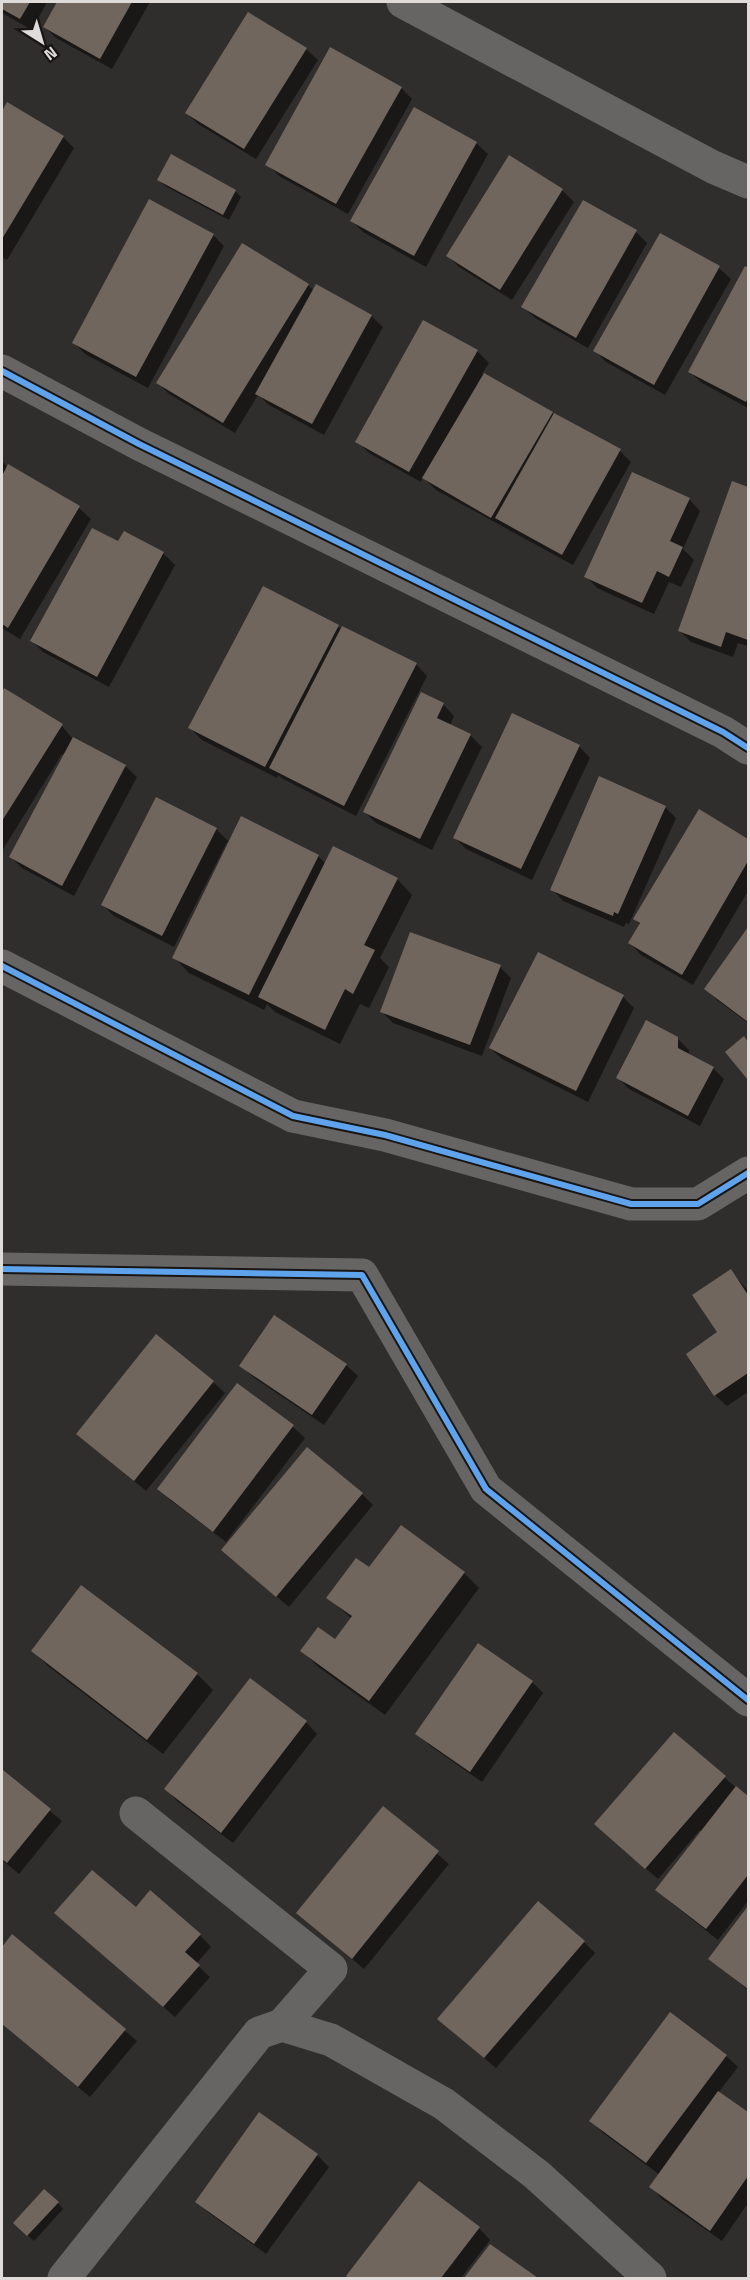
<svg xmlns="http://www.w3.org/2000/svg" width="750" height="2280" viewBox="0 0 750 2280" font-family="'Titillium Web',sans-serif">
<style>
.shadow{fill:#0007}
.building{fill:#71665e}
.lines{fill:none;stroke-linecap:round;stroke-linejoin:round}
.street{stroke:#676564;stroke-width:33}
.cycleway-casing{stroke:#181614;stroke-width:10}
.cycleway{stroke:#60a3ed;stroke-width:6}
</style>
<rect width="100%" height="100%" fill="#302e2c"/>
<g class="shadow">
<path d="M2,2H47L32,30L2,13Z"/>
<path d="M59,2H150L112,69L56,38L45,27Z"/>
<path d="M306,49L318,60L256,159L198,124L187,113Z"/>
<path d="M401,88L412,99L348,214L279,176L267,164Z"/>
<path d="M7,104L63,137L74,148L7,260L2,257V113Z"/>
<path d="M476,143L488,154L426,267L363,232L352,221Z"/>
<path d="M172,157L236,192L241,197L229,220L165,186L159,180Z"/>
<path d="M510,157L562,190L574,202L512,300L459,267L448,256Z"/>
<path d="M636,232L647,243L588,348L535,318L523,307Z"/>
<path d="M213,235L224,246L148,388L85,354L73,342Z"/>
<path d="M660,235L719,268L731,279L665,395L606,362L595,351Z"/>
<path d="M745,268L748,269V408L702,383L690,372Z"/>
<path d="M308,285L314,291L371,316L383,327L324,435L269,405L258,395L235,433L169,394L158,383Z"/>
<path d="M477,351L489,363L482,374L620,451L631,462L573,565L436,490L423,477L421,482L369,453L357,441Z"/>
<path d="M2,461L8,468L9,466L79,508L91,519L20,639L2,628Z"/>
<path d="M733,483L748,488V646L738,643L733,657L691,642L680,631Z"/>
<path d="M689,499L700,511L683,549L694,560L681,587L669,582L654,614L597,588L586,576Z"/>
<path d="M124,533L163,553L175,565L109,687L43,652L32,641L118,544Z"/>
<path d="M338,626L342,630L416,664L427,676L356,816L283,779L278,775L277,778L202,740L190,728Z"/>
<path d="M5,690L62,726L72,738L125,766L137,777L74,896L22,868L11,857L65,755L62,754L2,851V696Z"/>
<path d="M443,704L454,716L450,726L470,735L482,747L432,850L376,823L365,812Z"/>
<path d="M579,746L590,758L532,880L466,849L455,838Z"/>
<path d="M665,807L676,818L629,924L626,923L624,927L563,901L552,889Z"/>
<path d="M699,811L748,840V891L693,985L641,955L630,943L640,925L635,919Z"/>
<path d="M216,829L230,843L318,856L326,864L397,879L412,895L380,958L389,967L369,1008L360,1004L340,1044L275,1012L267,1004L264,1010L189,973L174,957L230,843L227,842L174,947L114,916L103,905Z"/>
<path d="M748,930V1023L717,1000L706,989Z"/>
<path d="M500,967L511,978L482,1056L393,1023L382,1012Z"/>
<path d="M623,997L634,1008L588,1102L502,1059L490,1048Z"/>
<path d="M677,1038L689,1050V1056L713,1068L724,1079L700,1126L629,1089L618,1078Z"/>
<path d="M731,1271L748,1291V1392L727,1406L715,1395L719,1332Z"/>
<path d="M346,1365L358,1376L324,1425L253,1377L241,1366Z"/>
<path d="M213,1382L225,1393L146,1491L78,1434Z"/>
<path d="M237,1385L293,1427L305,1438L226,1542L170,1500L159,1488Z"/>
<path d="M362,1494L373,1505L289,1607L235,1561Z"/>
<path d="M369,1570L464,1573L479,1588L385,1715L317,1666L302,1650L335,1641L352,1619L328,1597Z"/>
<path d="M82,1587L197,1674L213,1690L163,1754L48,1666L33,1651Z"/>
<path d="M532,1682L543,1693L482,1782L429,1745L417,1734Z"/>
<path d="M306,1722L317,1734L233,1843L177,1801L166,1789Z"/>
<path d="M3,1772L62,1821L19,1874L2,1860Z"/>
<path d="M725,1778L748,1798V1901L718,1940L669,1901L657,1890L702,1832L700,1830L658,1879L607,1835Z"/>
<path d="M383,1808L449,1864L364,1969L298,1913Z"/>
<path d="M748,1908V1990L710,1959Z"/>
<path d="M136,1909L200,1935L211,1947L196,1964L210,1977L175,2017L68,1925Z"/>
<path d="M12,1936L137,2041L90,2097L2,2024V1949Z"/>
<path d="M584,1942L595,1953L496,2068L451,2030Z"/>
<path d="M726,2056L738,2067L718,2093L748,2114V2203L722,2241L662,2199L651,2187L660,2175L603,2133L591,2121Z"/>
<path d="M260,2114L317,2155L329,2167L266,2254L209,2213L197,2202Z"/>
<path d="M419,2183L479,2228L490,2240L461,2278H350L348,2276Z"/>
<path d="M58,2203L63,2209L34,2241L15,2223Z"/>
<path d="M491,2246L535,2278H466Z"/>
</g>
<g class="building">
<path d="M2,2H30L20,19L2,9Z"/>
<path d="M57,2H132L100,59L43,27Z"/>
<path d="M248,12L307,48L244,149L185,113Z"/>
<path d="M330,47L402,87L336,204L265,165Z"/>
<path d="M7,102L64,136L2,239V111Z"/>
<path d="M414,107L477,142L414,256L350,221Z"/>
<path d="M171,154L236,190L223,215L157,180Z"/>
<path d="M509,155L563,189L500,290L446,256Z"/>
<path d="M149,199L214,234L136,377L72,343Z"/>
<path d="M583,200L637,230L576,338L521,307Z"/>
<path d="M660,233L720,266L654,385L593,351Z"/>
<path d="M242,243L309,284L223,423L156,383Z"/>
<path d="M745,266L748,268V398L746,402L688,372Z"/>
<path d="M316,284L372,315L312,424L255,394Z"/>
<path d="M423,320L478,350L409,472L355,442Z"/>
<path d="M484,373L553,412L491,518L422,478Z"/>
<path d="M554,413L621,449L562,555L495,518Z"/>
<path d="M8,464L80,506L8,628L2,624V476Z"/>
<path d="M632,472L690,498L670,541L683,547L669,577L657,571L642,603L584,577Z"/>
<path d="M732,481L748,487V640L726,632L721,647L678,631Z"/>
<path d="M92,528L118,541L124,531L164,552L97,677L30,641Z"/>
<path d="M263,586L339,625L265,767L188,728Z"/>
<path d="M342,626L417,663L344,806L269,768Z"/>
<path d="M4,688L63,724L2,821V693Z"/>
<path d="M421,692L444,703L437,718L471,734L420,839L363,812Z"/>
<path d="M512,713L580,745L521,869L453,838Z"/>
<path d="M73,737L126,765L62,886L9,857Z"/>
<path d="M599,776L666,806L618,914L614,912L613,916L550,890Z"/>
<path d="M156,797L217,828L162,936L101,905Z"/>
<path d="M699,809L748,839V861L682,975L628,943L640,923L633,919Z"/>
<path d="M241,816L319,855L249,995L172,958Z"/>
<path d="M333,846L398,878L364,945L375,950L353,994L345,989L325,1030L258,997Z"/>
<path d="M748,927V1022L704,989Z"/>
<path d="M410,932L501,965L470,1045L380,1012Z"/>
<path d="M538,952L624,995L576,1091L489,1048Z"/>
<path d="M646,1020L678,1037V1048L714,1067L688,1116L616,1078Z"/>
<path d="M744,1036L748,1042V1080L725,1052Z"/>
<path d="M731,1269L748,1295V1373L714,1396L686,1354L717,1332L692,1295Z"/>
<path d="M274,1315L347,1364L312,1415L239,1366Z"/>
<path d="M156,1334L214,1381L134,1481L76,1434Z"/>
<path d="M237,1383L294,1425L213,1532L157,1489Z"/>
<path d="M307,1447L363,1493L276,1597L221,1550Z"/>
<path d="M401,1525L465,1572L369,1701L300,1651L318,1627L335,1639L352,1616L326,1598L356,1558L369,1567Z"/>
<path d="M81,1585L198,1673L147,1740L31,1651Z"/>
<path d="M478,1643L533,1681L470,1772L415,1734Z"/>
<path d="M250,1678L307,1721L221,1833L164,1789Z"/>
<path d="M674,1732L726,1776L645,1869L594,1824Z"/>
<path d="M3,1770L51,1809L7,1863L2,1859Z"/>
<path d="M736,1786L748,1796V1875L706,1929L655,1890Z"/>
<path d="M383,1806L439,1851L352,1959L296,1913Z"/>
<path d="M92,1870L136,1907L150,1890L201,1934L185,1952L200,1965L163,2007L54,1913Z"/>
<path d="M538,1901L585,1941L484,2058L437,2019Z"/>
<path d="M748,1906V1989L708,1959Z"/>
<path d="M12,1934L126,2029L78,2087L2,2024V1947Z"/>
<path d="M670,2012L727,2055L646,2163L589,2121Z"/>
<path d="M718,2091L748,2112V2176L710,2231L649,2187Z"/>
<path d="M259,2112L318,2154L254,2244L195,2202Z"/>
<path d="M419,2181L480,2227L441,2278H349L346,2276Z"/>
<path d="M44,2189L59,2202L27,2236L13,2223Z"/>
<path d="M490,2244L538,2278H464Z"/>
</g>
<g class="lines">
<g class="street">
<path d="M403,2L713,167L748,182"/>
<path d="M2,371L139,444L723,732L748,748"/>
<path d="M2,966L293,1116L385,1135L631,1204H698L748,1173"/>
<path d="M2,1269L362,1275L486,1489L748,1700"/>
<path d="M136,1813L331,1969L282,2025"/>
<path d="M64,2278L259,2033L282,2025L331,2040L444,2104L537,2175L650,2278"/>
</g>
<g class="cycleway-casing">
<g id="cycleway">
<path d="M2,371L139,444L723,732L748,748"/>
<path d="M2,966L293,1116L385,1135L631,1204H698L748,1173"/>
<path d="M2,1269L362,1275L486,1489L748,1700"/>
</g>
</g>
<use href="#cycleway" class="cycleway"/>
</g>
<rect width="750" height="2280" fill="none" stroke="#dedbd8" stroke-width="6"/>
<g transform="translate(42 42) rotate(143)" stroke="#181614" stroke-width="4.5" paint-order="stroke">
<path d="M0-4.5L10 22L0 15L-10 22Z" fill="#dedbd8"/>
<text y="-9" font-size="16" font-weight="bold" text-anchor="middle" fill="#dedbd8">N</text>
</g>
</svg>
